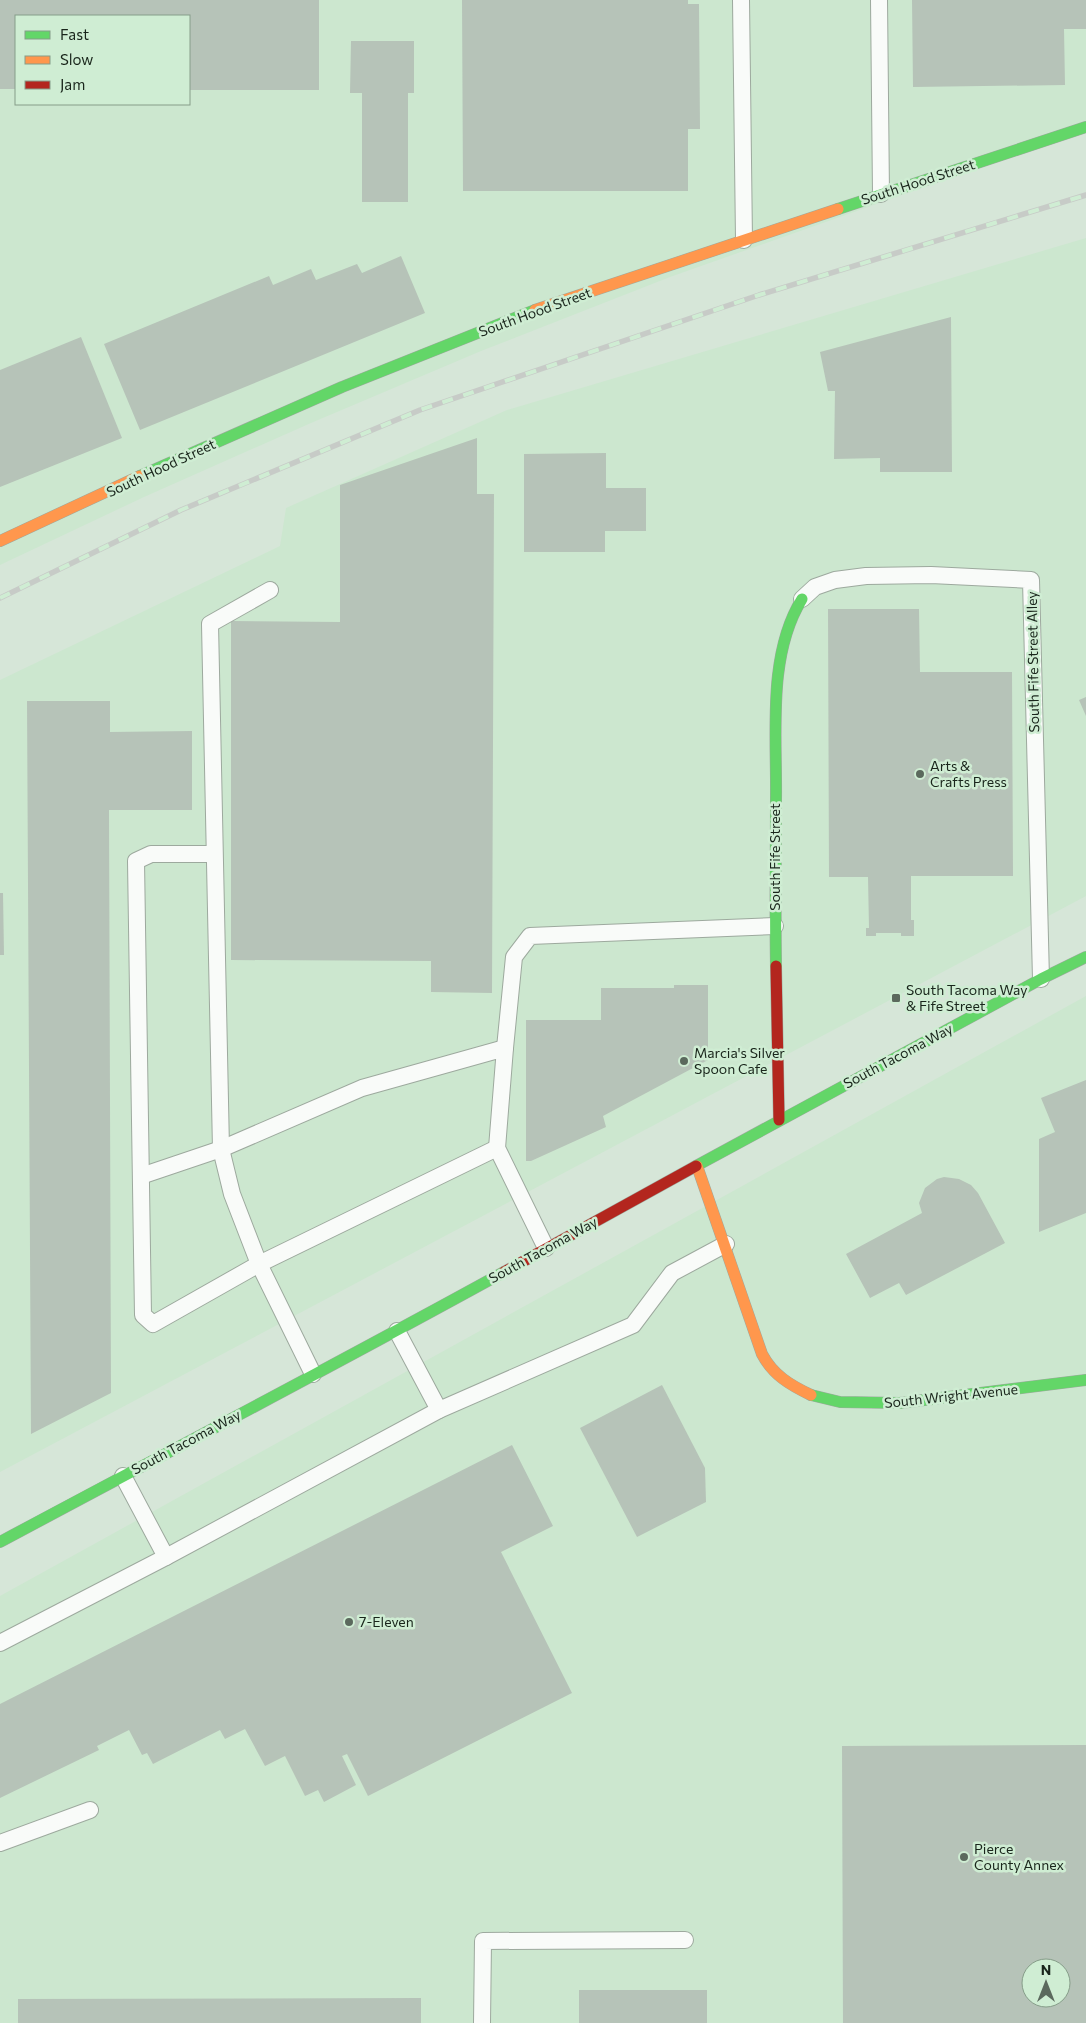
<svg xmlns="http://www.w3.org/2000/svg" width="1086" height="2023" viewBox="0 0 1086 2023" font-family="Commissioner,sans-serif">
<style>
.built{fill:#cce7cf;fill-rule:evenodd}
.building{fill:#b6c3b8;fill-rule:evenodd}
.lines{fill:none;stroke-linecap:round;stroke-linejoin:round}
.lane-casing{stroke:#9da99e;stroke-width:18}
.fast-casing{stroke:#9da99e;stroke-width:12}
.slow-casing{stroke:#9da99e;stroke-width:12}
.jam-casing{stroke:#9da99e;stroke-width:12}
.lane{stroke:#f9fbf9;stroke-width:16}
.fast{stroke:#63d668;stroke-width:11}
.slow{stroke:#ff974d;stroke-width:11}
.jam{stroke:#b3261e;stroke-width:11}
.rail-casing{stroke:#c7cbc7;stroke-width:5.5}
.rail{stroke:#cfedd3;stroke-width:4;stroke-dasharray:11;stroke-linecap:butt}
.poi-dot{fill:#5b695d;stroke:#cfedd3;stroke-width:2}
.labels{text-anchor:middle;stroke-width:5;stroke-linejoin:round;paint-order:stroke}
.street-label{font-size:14px;fill:#19251b;stroke:#cfedd3}
.poi-label{font-size:14px;fill:#19251b;stroke:#cfedd3;text-anchor:start}
</style>
<rect width="100%" height="100%" fill="#d6e6d8"/>
<g class="built">
<path d="M0,0H1086V130L670,277L481,351L311,423L144,497L0,565ZM16,16H189V104H16Z"/>
<path d="M1086,238V896L0,1472V680L280,546L286,508L507,410Z"/>
<path d="M1086,996V2023H0V1596ZM1031,1968H1061V1998H1031Z"/>
</g>
<g class="building">
<path d="M0,0H319V90H189V16H16V89H0Z"/>
<path d="M462,0H688V4H699L700,129H688V191H463Z"/>
<path d="M912,0H1086V29H1064L1065,85L913,87Z"/>
<path d="M351,41H414V93H408V202H362V93H350Z"/>
<path d="M401,256L425,313L140,430L104,344L269,276L273,285L311,269L316,280L357,264L362,273Z"/>
<path d="M951,317L952,472H880V458L834,459L835,391H828L820,352Z"/>
<path d="M81,337L122,438L0,487V370Z"/>
<path d="M477,438V494H494L492,993L431,992V961L231,960V621L340,622V485Z"/>
<path d="M606,453V488H646V531H605V552H524V454Z"/>
<path d="M828,609H919L920,672H1012L1013,876H911V920H914V936H901V933H876V936H866V928H869L868,877H829Z"/>
<path d="M1086,697V716L1079,700Z"/>
<path d="M27,701H110V732L192,731V810H109L111,1393L31,1434Z"/>
<path d="M0,893H3L4,955H0Z"/>
<path d="M674,985H708V1060L603,1116L606,1127L531,1161H526V1020H601V988H674Z"/>
<path d="M1086,1080V1213L1039,1232V1139L1055,1132L1041,1098Z"/>
<path d="M944,1177L959,1179L971,1185L978,1193L1005,1243L906,1295L899,1283L870,1298L846,1254L922,1213L919,1203L925,1188L937,1179Z"/>
<path d="M662,1385L705,1468L706,1502L637,1537L580,1428Z"/>
<path d="M512,1445L553,1526L501,1552L572,1693L368,1796L347,1754L342,1756L356,1785L324,1802L318,1790L305,1796L285,1756L265,1766L245,1729L225,1739L220,1730L153,1764L147,1753L142,1755L129,1730L97,1746L99,1750L0,1798V1704Z"/>
<path d="M1086,1745V2023H843L842,1746ZM1031,1968H1061V1998H1031Z"/>
<rect x="579" y="1990" width="128" height="33"/>
<path d="M421,1998V2023H18V1999Z"/>
</g>
<g class="lines">
<g class="lane-casing">
<g id="lane">
<path d="M741,0L744,240"/>
<path d="M879,0L881,194"/>
<path d="M270,590L210,624L221,1149L232,1194L259,1264L313,1374"/>
<path d="M802,599L815,587L835,580L866,576L931,575L1031,580L1041,979"/>
<path d="M214,854H151L136,861L143,1315L153,1324L259,1264L497,1148"/>
<path d="M505,1048L514,957L530,936L775,926"/>
<path d="M141,1176L221,1149L362,1088L505,1048L497,1148L546,1248"/>
<path d="M397,1331L439,1410"/>
<path d="M123,1476L166,1557"/>
<path d="M0,1643L166,1557L439,1410L633,1325L672,1273L726,1244"/>
<path d="M0,1843L90,1810"/>
<path d="M482,2023L483,1941L685,1940"/>
</g>
</g>
<g class="fast-casing">
<g id="fast">
<path d="M838,209L1086,127"/>
<path d="M140,476L342,387L535,310"/>
<path d="M776,966C775,911 776,855 776,799C777,735 767,655 802,599"/>
<path d="M696,1166L1041,979L1086,957"/>
<path d="M811,1395L840,1402L900,1403L1086,1380"/>
<path d="M0,1542C168,1452 337,1364 504,1272"/>
</g>
</g>
<g class="slow-casing">
<g id="slow">
<path d="M535,310L838,209"/>
<path d="M0,541L140,476"/>
<path d="M697,1166L762,1354C773,1375 790,1385 811,1395"/>
</g>
</g>
<g class="jam-casing">
<g id="jam">
<path d="M776,966L779,1120"/>
<path d="M504,1272L696,1166"/>
</g>
</g>
<use href="#lane" class="lane"/>
<use href="#fast" class="fast"/>
<use href="#slow" class="slow"/>
<use href="#jam" class="jam"/>
<g class="rail-casing">
<path id="rail" d="M0,598L181,510L420,410L759,295L1086,195"/>
</g>
<use href="#rail" class="rail"/>
</g>
<g class="poi-dot">
<circle cx="920" cy="774" r="5"/>
<rect x="891" y="993" width="10" height="10" rx="2.5"/>
<circle cx="684" cy="1061" r="5"/>
<circle cx="349" cy="1622" r="5"/>
<circle cx="964" cy="1857" r="5"/>
</g>
<g class="labels">
<g class="street-label">
<text transform="translate(918 182) rotate(-18)" y="5">South Hood Street</text>
<text transform="translate(535 312) rotate(-20)" y="5">South Hood Street</text>
<text transform="translate(161 468) rotate(-25)" y="5">South Hood Street</text>
<text transform="translate(1033 662) rotate(-91)" y="5">South Fife Street Alley</text>
<text transform="translate(775 857) rotate(-90)" y="5">South Fife Street</text>
<text transform="translate(898 1056) rotate(-28)" y="5">South Tacoma Way</text>
<text transform="translate(543 1250) rotate(-29)" y="5">South Tacoma Way</text>
<text transform="translate(951 1396) rotate(-6)" y="5">South Wright Avenue</text>
<text transform="translate(186 1442) rotate(-28)" y="5">South Tacoma Way</text>
</g>
<g class="poi-label">
<text x="930" y="771">Arts &amp;<tspan x="930" dy="16">Crafts Press</tspan></text>
<text x="906" y="995">South Tacoma Way<tspan x="906" dy="16">&amp; Fife Street</tspan></text>
<text x="694" y="1058">Marcia's Silver<tspan x="694" dy="16">Spoon Cafe</tspan></text>
<text x="359" y="1627">7-Eleven</text>
<text x="974" y="1854">Pierce<tspan x="974" dy="16">County Annex</tspan></text>
</g>
</g>
<rect x="15" y="15" width="175" height="90" fill="#cfedd3" stroke="#869d89"/>
<rect x="25" y="31" width="25" height="8" fill="#63d668" stroke="#869d89"/>
<text x="60" y="40" font-size="15" fill="#19251b">Fast</text>
<rect x="25" y="56" width="25" height="8" fill="#ff974d" stroke="#869d89"/>
<text x="60" y="65" font-size="15" fill="#19251b">Slow</text>
<rect x="25" y="81" width="25" height="8" fill="#b3261e" stroke="#869d89"/>
<text x="60" y="90" font-size="15" fill="#19251b">Jam</text>
<g transform="translate(1046 1983)"><circle r="24" fill="#cfedd3" stroke="#869d89"/>
<path d="M0-4L9 19L0 12L-9 19Z" fill="#5b695d"/>
<text y="-8" font-size="14" font-weight="bold" text-anchor="middle" fill="#19251b">N</text>
</g>
</svg>
